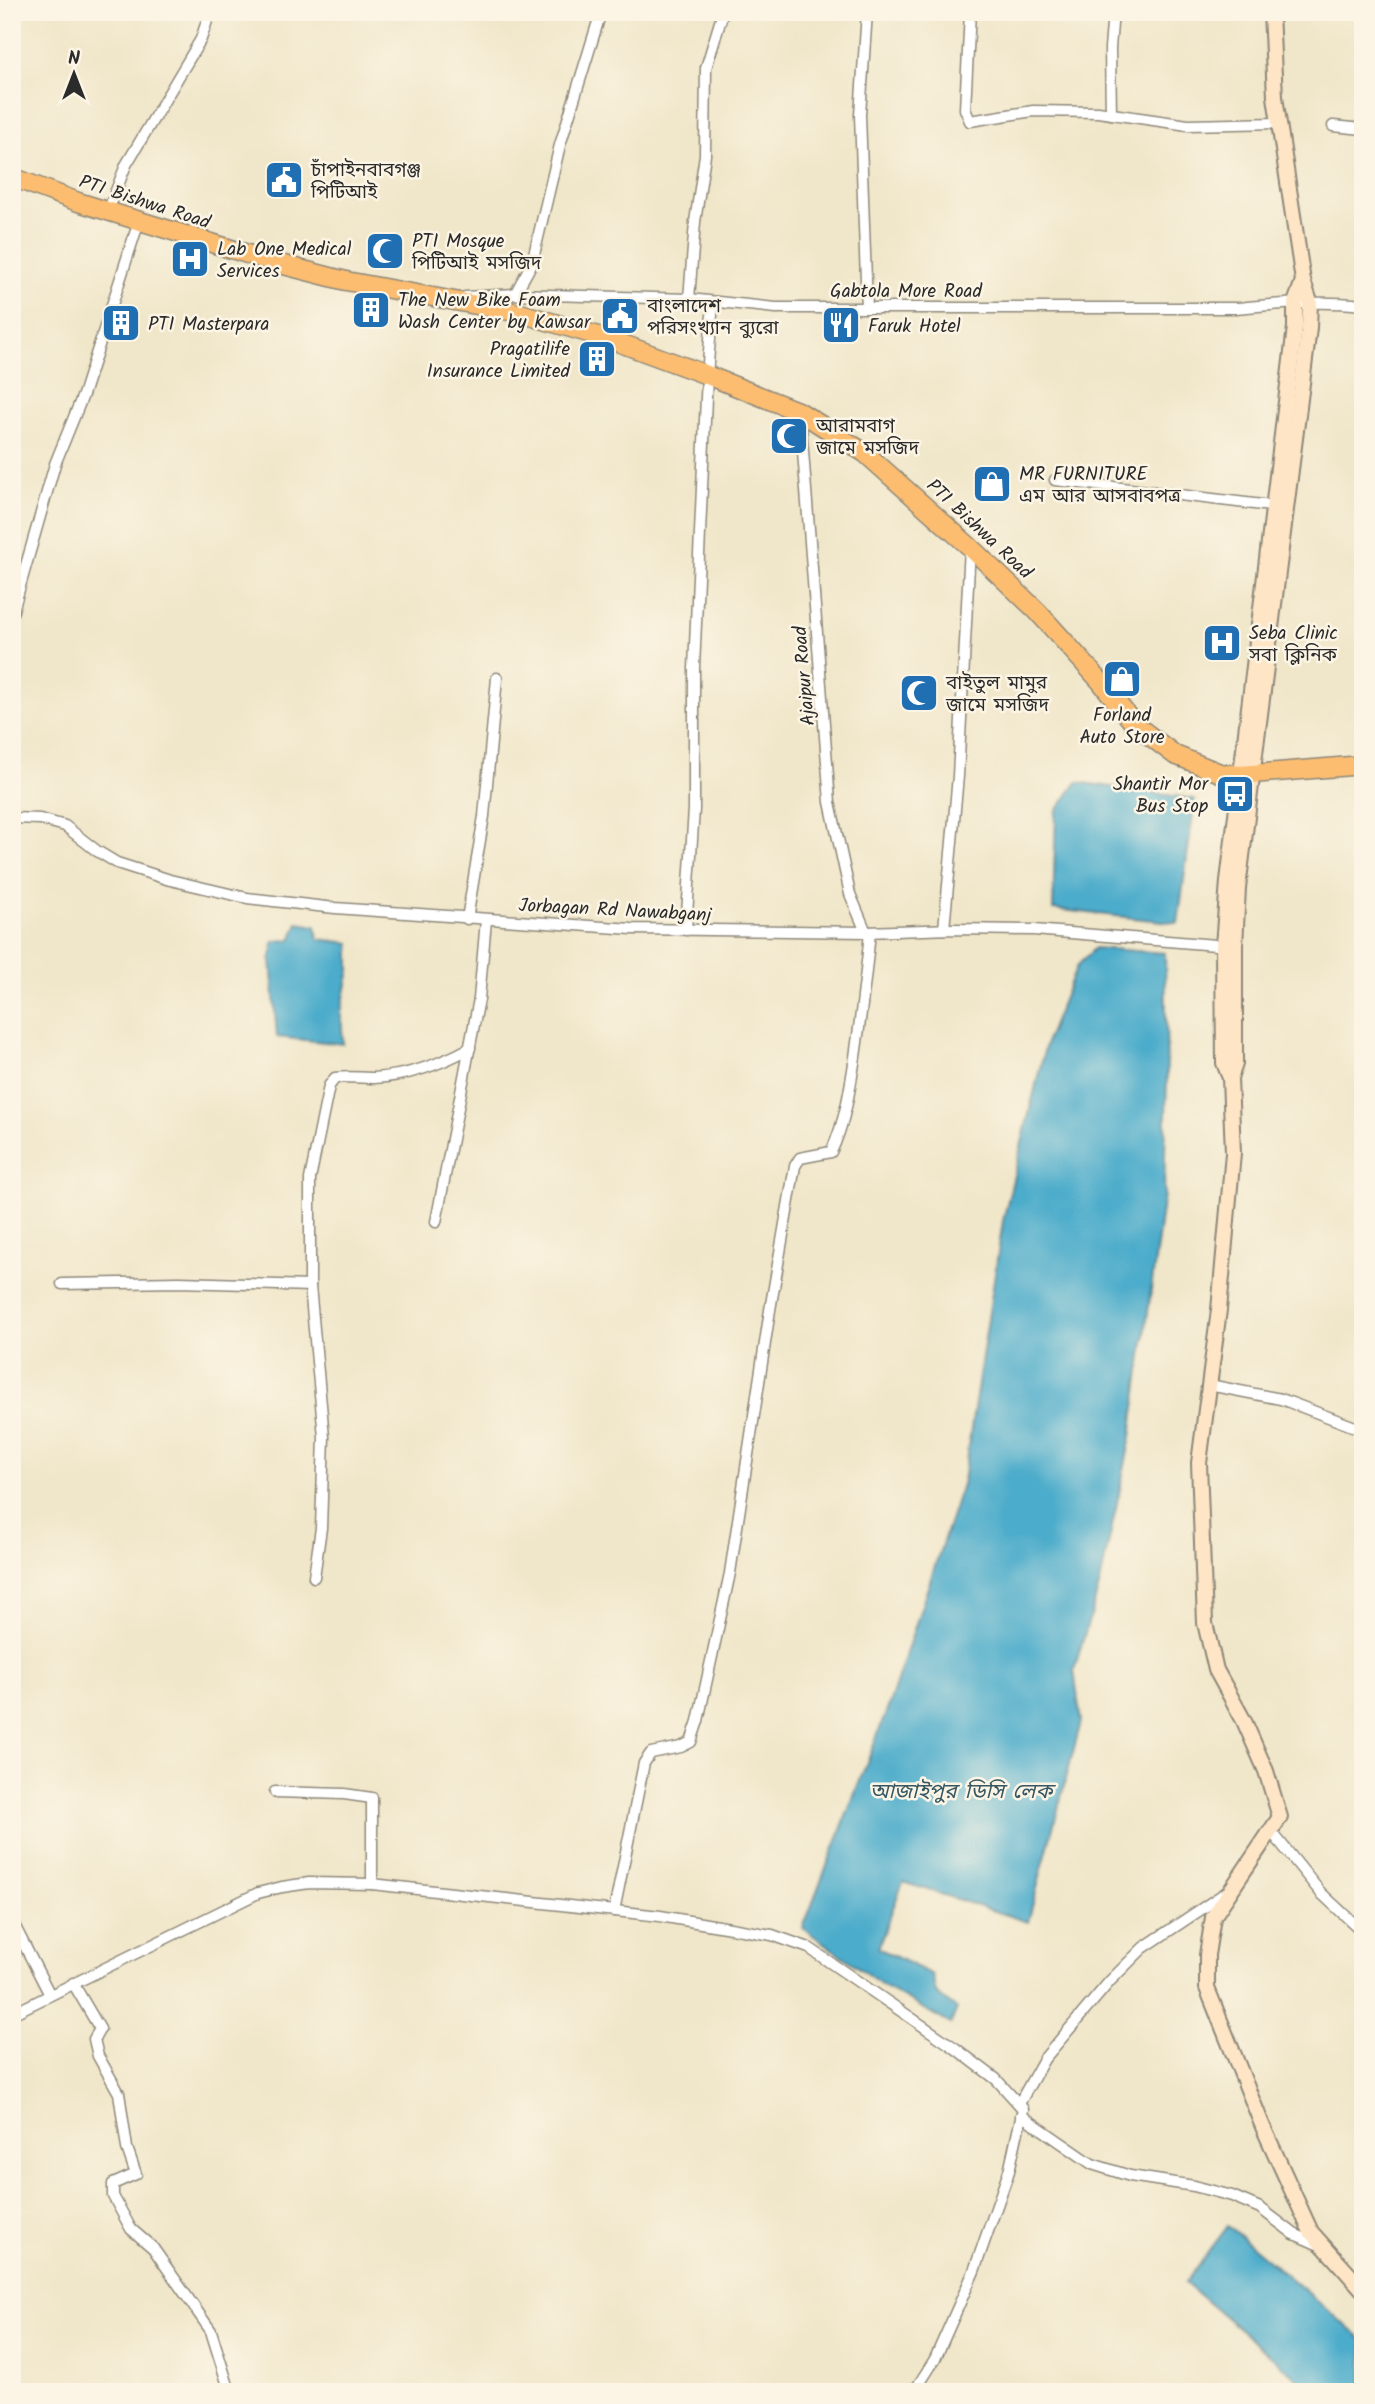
<svg xmlns="http://www.w3.org/2000/svg" width="1375" height="2404" viewBox="0 0 1375 2404" font-family="Kalam,'Noto Sans Bengali',sans-serif">
<style>
.water{fill:#4caccb;stroke:#3c6c7b;stroke-width:2}
.lines{fill:none;stroke-linecap:round;stroke-linejoin:round}
.street-casing{stroke:#8e887a;stroke-width:13}
.secondary-casing{stroke:#8e887a;stroke-width:18}
.highway-casing{stroke:#8e887a;stroke-width:21}
.street{stroke:#fff;stroke-width:10}
.secondary{stroke:#fee5c5;stroke-width:14}
.highway{stroke:#fcbd6f;stroke-width:18}
.labels{text-anchor:middle;stroke-width:5;stroke-linejoin:round;paint-order:stroke}
.poi-label{font-size:19px;fill:#2b2b2b;stroke:#fcf5e5;text-anchor:start}
.street-label{font-size:19px;fill:#2b2b2b;stroke:#fcf5e5}
.water-label{font-size:21px;font-style:italic;fill:#375863;stroke:#fcf5e5}
</style>
<rect width="100%" height="100%" fill="#fcf5e5"/>
<filter id="ink" filterUnits="userSpaceOnUse"><feTurbulence type="fractalNoise" baseFrequency=".0143" numOctaves="2"/><feDisplacementMap in="SourceGraphic" scale="14" xChannelSelector="R" yChannelSelector="G"/><feConvolveMatrix kernelMatrix="1 2 1 2 8 2 1 2 1" color-interpolation-filters="sRGB"/></filter>
<filter id="wash" filterUnits="userSpaceOnUse"><feTurbulence type="fractalNoise" baseFrequency=".00686" numOctaves="4" result="noise"/><feDisplacementMap in="SourceGraphic" scale="28" xChannelSelector="R" yChannelSelector="G"/><feGaussianBlur stdDeviation="1.57" result="paint"/><feColorMatrix in="noise" values="0 0 0 0 0 0 0 0 0 0 0 0 0 0 0 0 0 1.4 0 .05"/><feComposite in="paint" operator="in"/></filter>
<g filter="url(#wash)">
<rect width="100%" height="100%" fill="#f0e6c9"/>
<g class="water">
<path d="M1077,782L1195,799L1178,923L1053,909L1056,812Z"/>
<path d="M298,923L316,926L318,939L350,943V970L341,1012L343,1044L277,1037L271,959L274,941L291,940Z"/>
<path d="M1095,948L1165,953L1167,1078L1164,1194L1131,1437L1100,1583L1074,1670L1081,1722L1028,1922L903,1882L878,1948L932,1975L936,1993L957,2009L951,2024L888,1989L803,1928L889,1705L963,1481L1003,1221L1047,1039L1077,966Z"/>
<path d="M1228,2226L1363,2340V2392H1314L1185,2283Z"/>
</g>
</g>
<g filter="url(#ink)">
<g class="lines">
<g class="street-casing">
<g id="street">
<path d="M867,12L860,115L867,308"/>
<path d="M970,12L965,109L970,121L1033,111L1098,112L1188,125L1279,123"/>
<path d="M1111,114L1110,48L1113,12"/>
<path d="M1333,126L1363,129"/>
<path d="M108,211L126,165L201,39L210,12"/>
<path d="M515,294L532,263L560,145L601,12"/>
<path d="M465,297L515,294L689,299L776,308H1237C1279,304 1320,300 1363,305"/>
<path d="M689,299L695,222L705,155L706,68L723,12"/>
<path d="M800,412L830,802L850,894L866,932"/>
<path d="M1055,480L1279,507"/>
<path d="M12,614L55,464L83,395L139,221"/>
<path d="M12,818L40,819L65,826L97,851L117,863L170,880L247,898L335,908L632,929L866,932L952,929L1034,930L1228,946"/>
<path d="M467,919L484,816L497,678"/>
<path d="M944,929L958,776L970,547"/>
<path d="M686,930L694,809V668L707,375L713,303"/>
<path d="M436,1222L479,999L486,920"/>
<path d="M62,1284L179,1282L310,1286"/>
<path d="M1209,1385L1281,1399L1363,1430"/>
<path d="M314,1577L321,1528L324,1437L310,1286V1179L329,1086L335,1078C348,1076 361,1078 374,1078C409,1076 439,1065 470,1048"/>
<path d="M275,1792L344,1794L372,1798V1884"/>
<path d="M1271,1831L1321,1893L1363,1932"/>
<path d="M614,1911L644,1763L651,1753L681,1747L691,1742L698,1721L730,1573L770,1310L795,1166L800,1158L831,1152C845,1123 850,1089 855,1057C861,1015 866,974 870,932"/>
<path d="M12,1921L50,1995"/>
<path d="M73,1983L100,2029L94,2039L98,2056L119,2093L127,2148L136,2174L113,2184V2196L131,2229L153,2248L211,2331L230,2392"/>
<path d="M12,2014L258,1893L282,1887L309,1883L372,1884L660,1916L772,1935L809,1948L955,2048L996,2079L1023,2109L1009,2171L974,2271L935,2359L914,2392"/>
<path d="M1019,2104L1044,2059L1110,1981L1143,1948L1227,1892"/>
<path d="M1021,2115L1092,2164L1130,2176L1194,2186L1232,2196L1260,2208L1294,2234L1324,2247"/>
</g>
</g>
<g class="secondary-casing">
<g id="secondary">
<path d="M1303,281L1295,303V327L1228,881L1223,946L1224,1063L1230,1078L1233,1153L1219,1310L1199,1463L1205,1623L1216,1670L1244,1721L1266,1771L1280,1817L1213,1917L1207,1955V1988L1263,2127L1311,2232L1363,2290"/>
<path d="M1230,1078L1235,1064V946L1238,888L1309,328L1310,302L1303,281L1275,97L1271,12"/>
</g>
</g>
<g class="highway-casing">
<path id="highway" d="M12,177L78,202L280,264L346,281L520,313L612,340L707,375L800,412L865,453L970,547L1037,611L1101,682L1134,724L1175,755L1220,773L1240,775L1363,765"/>
</g>
<use href="#street" class="street"/>
<use href="#secondary" class="secondary"/>
<use href="#highway" class="highway"/>
</g>
</g>
<defs>
<g id="civic-square" transform="scale(2.0125)"><rect x="-9" y="-9" width="18" height="18" rx="4" fill="#1f6fb2" stroke="#fcf5e5"/><path d="M-.6-6.5H3V-4.5H.6V-3L4-1V1h2V6H-6V1h2V-1L-.6-3ZM-1.2 2.5V6h2.4V2.5Z" fill="#fff"/></g>
<g id="mosque-square" transform="scale(2.0125)"><rect x="-9" y="-9" width="18" height="18" rx="4" fill="#1f6fb2" stroke="#fcf5e5"/><path d="M3.5-4.9A6 6 0 1 0 3.5 4.9A5 5 0 1 1 3.5-4.9Z" fill="#fff"/></g>
<g id="hospital-square" transform="scale(2.0125)"><rect x="-9" y="-9" width="18" height="18" rx="4" fill="#1f6fb2" stroke="#fcf5e5"/><path d="M-5-5h3v3.5h4V-5h3V5h-3V1.5h-4V5h-3Z" fill="#fff"/></g>
<g id="building-square" transform="scale(2.0125)"><rect x="-9" y="-9" width="18" height="18" rx="4" fill="#1f6fb2" stroke="#fcf5e5"/><path d="M-4-6H4V6H1V3H-1V6H-4ZM-2.5-4.3h1.7v1.8h-1.7ZM.8-4.3h1.7v1.8H.8ZM-2.5-1h1.7V.8h-1.7ZM.8-1h1.7V.8H.8Z" fill="#fff"/></g>
<g id="restaurant-square" transform="scale(2.0125)"><rect x="-9" y="-9" width="18" height="18" rx="4" fill="#1f6fb2" stroke="#fcf5e5"/><path d="M-5-6h1v4h1v-4h1v4h1v-4h1v5L-1.5 .5V6h-2V.5L-5-1ZM5-6V6H3V1.5H1.5Q1.5-4 5-6Z" fill="#fff"/></g>
<g id="shop-square" transform="scale(2.0125)"><rect x="-9" y="-9" width="18" height="18" rx="4" fill="#1f6fb2" stroke="#fcf5e5"/><path d="M-5-2.5h2.3a2.7 3.5 0 0 1 5.4 0H5L5.5 6h-11ZM-1.5-2.5h3a1.5 2.3 0 0 0-3 0Z" fill="#fff"/></g>
<g id="bus-square" transform="scale(2.0125)"><rect x="-9" y="-9" width="18" height="18" rx="4" fill="#1f6fb2" stroke="#fcf5e5"/><path d="M-5-6H5V4H4V6H2V4H-2V6H-4V4H-5ZM-3.5-4V0h7V-4ZM-3.5 1.2v1.5H-2V1.2ZM2 1.2v1.5H3.5V1.2Z" fill="#fff"/></g>
</defs>
<g fill-rule="evenodd">
<use href="#civic-square" x="284" y="180"/>
<use href="#mosque-square" x="385" y="251"/>
<use href="#hospital-square" x="190" y="259"/>
<use href="#building-square" x="371" y="310"/>
<use href="#civic-square" x="620" y="316"/>
<use href="#building-square" x="121" y="323"/>
<use href="#restaurant-square" x="841" y="325"/>
<use href="#building-square" x="597" y="359"/>
<use href="#mosque-square" x="789" y="436"/>
<use href="#shop-square" x="992" y="484"/>
<use href="#hospital-square" x="1222" y="643"/>
<use href="#shop-square" x="1122" y="679"/>
<use href="#mosque-square" x="919" y="693"/>
<use href="#bus-square" x="1235" y="794"/>
</g>
<g class="labels">
<g class="poi-label">
<text x="311" y="176">চাঁপাইনবাবগঞ্জ<tspan x="311" dy="22">পিটিআই</tspan></text>
<text x="412" y="247">PTI Mosque<tspan x="412" dy="22">পিটিআই মসজিদ</tspan></text>
<text x="217" y="255">Lab One Medical<tspan x="217" dy="22">Services</tspan></text>
<text x="398" y="306">The New Bike Foam<tspan x="398" dy="22">Wash Center by Kawsar</tspan></text>
<text x="647" y="312">বাংলাদেশ<tspan x="647" dy="22">পরিসংখ্যান ব্যুরো</tspan></text>
<text x="148" y="330">PTI Masterpara</text>
<text x="868" y="332">Faruk Hotel</text>
<text x="570" y="355" text-anchor="end">Pragatilife<tspan x="570" dy="22">Insurance Limited</tspan></text>
<text x="816" y="432">আরামবাগ<tspan x="816" dy="22">জামে মসজিদ</tspan></text>
<text x="1019" y="480">MR FURNITURE<tspan x="1019" dy="22">এম আর আসবাবপত্র</tspan></text>
<text x="1249" y="639">Seba Clinic<tspan x="1249" dy="22">সবা ক্লিনিক</tspan></text>
<text x="946" y="689">বাইতুল মামুর<tspan x="946" dy="22">জামে মসজিদ</tspan></text>
<text x="1122" y="721" text-anchor="middle">Forland<tspan x="1122" dy="22">Auto Store</tspan></text>
<text x="1208" y="790" text-anchor="end">Shantir Mor<tspan x="1208" dy="22">Bus Stop</tspan></text>
</g>
<g class="street-label">
<text transform="translate(145 201) rotate(18)" y="7">PTI Bishwa Road</text>
<text x="906" y="297">Gabtola More Road</text>
<text transform="translate(980 528) rotate(43)" y="7">PTI Bishwa Road</text>
<text transform="translate(803 676) rotate(-95)" y="7">Ajaipur Road</text>
<text transform="translate(615 909) rotate(3)" y="7">Jorbagan Rd Nawabganj</text>
</g>
<g class="water-label">
<text x="961" y="1798">আজাইপুর ডিসি লেক</text>
</g>
</g>
<rect width="1375" height="2404" fill="none" stroke="#fcf5e5" stroke-width="42"/>
<g transform="translate(74 74)" stroke="#fcf5e5" stroke-width="5" paint-order="stroke">
<path d="M0-5L12 26L0 18L-12 26Z" fill="#2b2b2b"/>
<text y="-10" font-size="19" font-weight="bold" text-anchor="middle" fill="#2b2b2b">N</text>
</g>
</svg>
